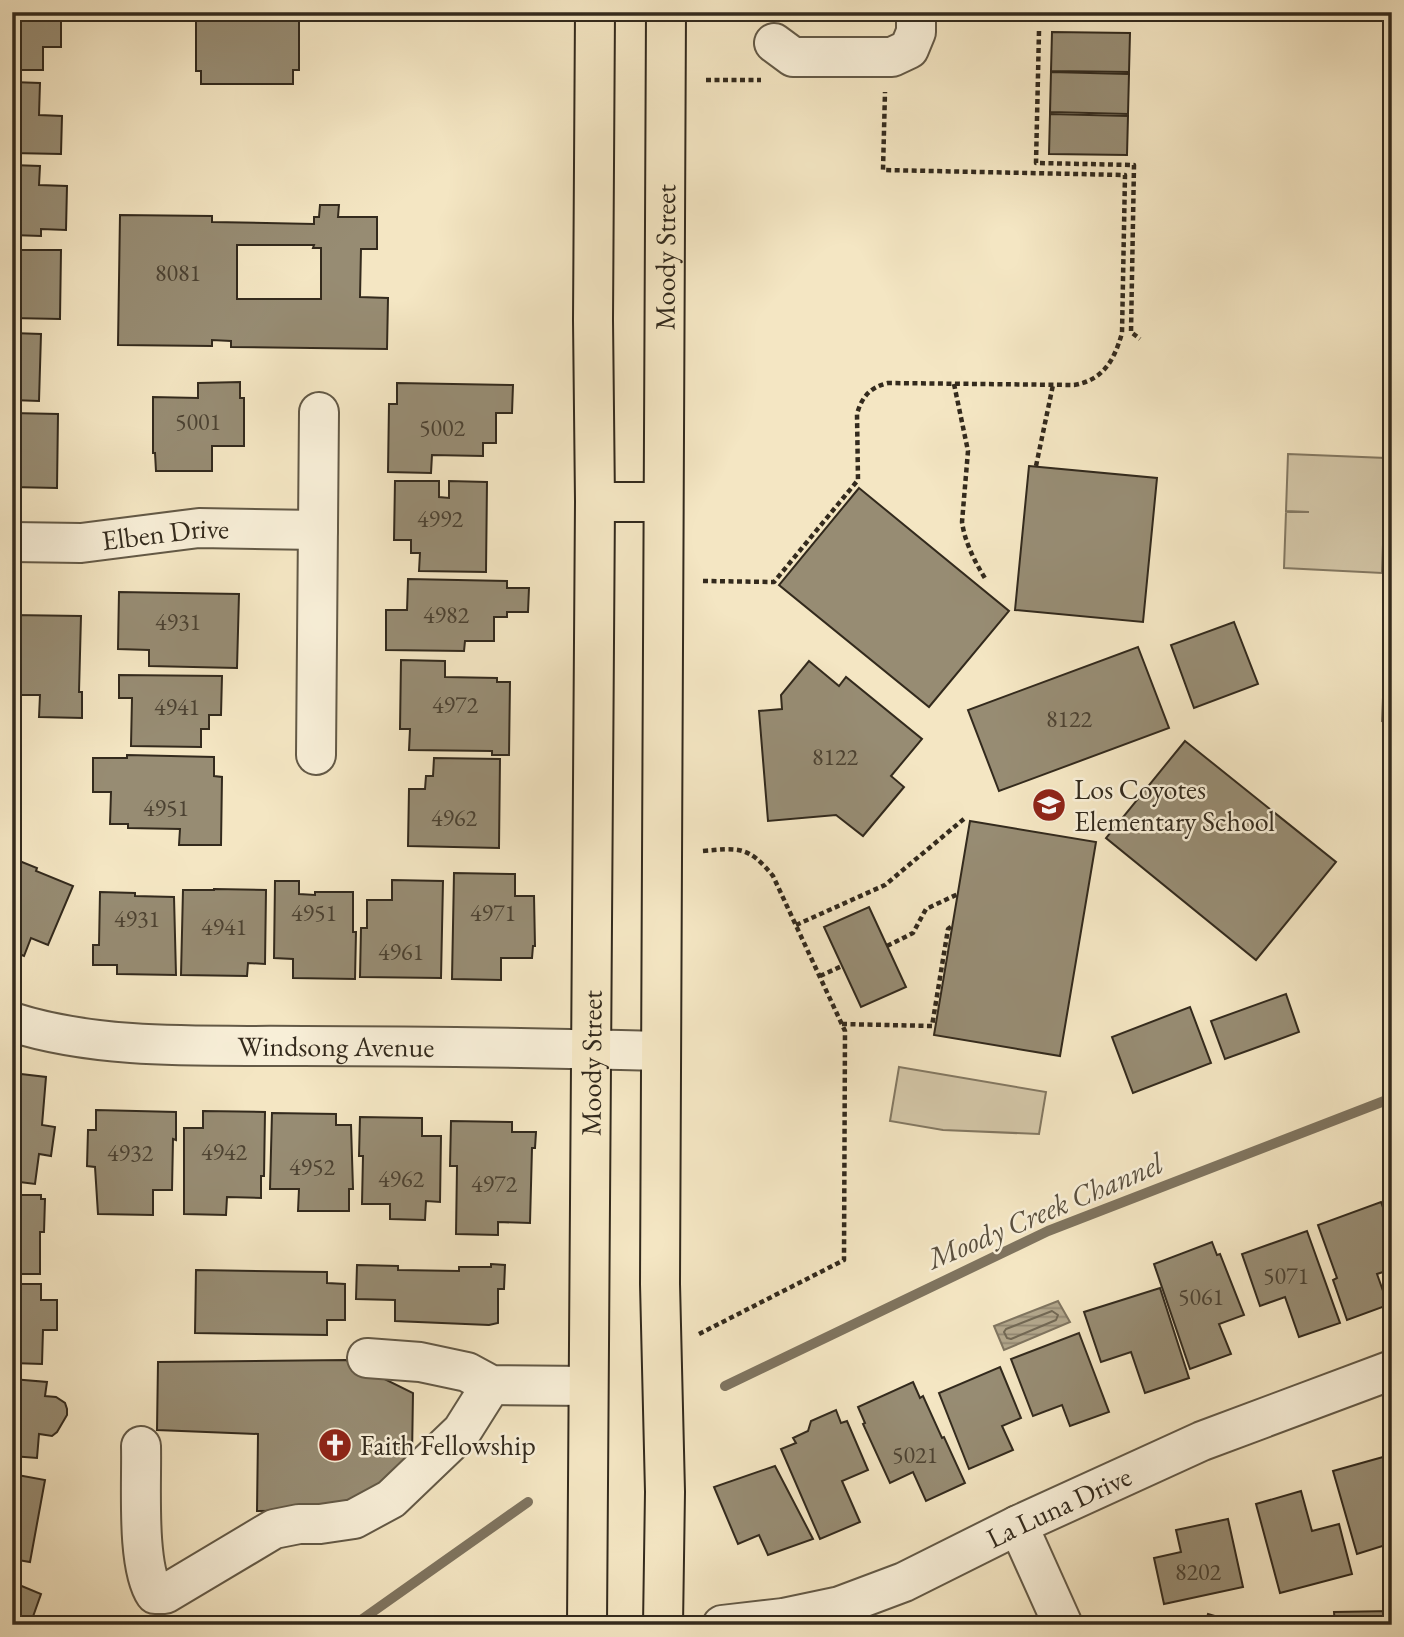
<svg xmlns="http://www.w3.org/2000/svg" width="1404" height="1637" viewBox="0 0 1404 1637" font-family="'EB Garamond',serif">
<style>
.park{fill:#d3c6a7;stroke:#837862;stroke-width:2}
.water{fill:url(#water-rules);stroke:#7f745f;stroke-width:2}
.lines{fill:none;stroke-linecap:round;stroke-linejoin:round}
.shore{stroke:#726854;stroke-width:2}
.stream{stroke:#7f745f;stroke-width:10}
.building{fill:#978c73;stroke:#332a1d;stroke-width:2;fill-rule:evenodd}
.minor-casing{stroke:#635946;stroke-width:42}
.major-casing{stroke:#332a1d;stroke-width:42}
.path{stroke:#332a1d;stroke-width:4.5;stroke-dasharray:5 3.5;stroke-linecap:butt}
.minor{stroke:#f8efd8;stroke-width:38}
.major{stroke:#f4e6c3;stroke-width:38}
.labels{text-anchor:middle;stroke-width:5;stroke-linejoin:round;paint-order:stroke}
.number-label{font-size:24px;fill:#4c4232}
.street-label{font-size:28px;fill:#332a1d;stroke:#f8efd8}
.poi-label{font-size:28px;fill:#332a1d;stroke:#f8efd8;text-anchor:start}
.water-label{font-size:30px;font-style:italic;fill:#594f3e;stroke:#f8efd8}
</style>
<defs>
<pattern id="water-rules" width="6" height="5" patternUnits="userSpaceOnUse" patternTransform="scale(1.75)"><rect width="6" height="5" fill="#b2a68b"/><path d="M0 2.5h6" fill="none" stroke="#918771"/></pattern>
</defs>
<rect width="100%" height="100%" fill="#f4e6c3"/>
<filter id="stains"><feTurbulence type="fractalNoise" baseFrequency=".00286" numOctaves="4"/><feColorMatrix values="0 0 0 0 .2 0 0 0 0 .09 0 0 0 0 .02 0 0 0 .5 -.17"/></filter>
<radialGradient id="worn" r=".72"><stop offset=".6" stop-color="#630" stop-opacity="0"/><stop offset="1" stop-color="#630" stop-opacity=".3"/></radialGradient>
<g class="park">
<path d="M1288,454L1386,458L1382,573L1284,568L1286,512H1309L1286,511Z"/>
<path d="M1392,486V722L1382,721Z"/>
<path d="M899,1067L1046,1092L1039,1134L943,1130L890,1121Z"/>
</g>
<path class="water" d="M1058,1301L1070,1322L1004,1350L994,1326Z"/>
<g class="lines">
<path class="shore" d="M1052,1311L1058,1315L1056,1320L1011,1339L1007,1338L1004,1332L1006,1329Z"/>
<g class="stream">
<path d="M725,1386L1048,1231L1392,1098"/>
<path d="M354,1625L528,1502"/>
</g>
</g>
<g class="building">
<path d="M12,12H61V47H43V70H12Z"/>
<path d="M196,12H299V70H293V84H201V71H196Z"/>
<rect x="877" y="12" width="25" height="6"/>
<path d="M1052,32L1130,33L1129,72L1051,71Z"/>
<path d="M1051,72L1129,74L1128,114L1050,112Z"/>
<path d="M12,82L40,83L39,115L62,116L61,154L12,153Z"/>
<path d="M1050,114L1128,116L1127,155L1049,154Z"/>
<path d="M12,165L40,166L39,185L67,186L66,230L41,229V236L12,235Z"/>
<path d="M320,205H339L338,217H377V249H361L360,297L388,298L387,349L231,347V341L212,340V346L118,345L120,215L212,216V222L314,224V217H319ZM237,245H314L313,248H321V299H237Z"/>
<path d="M12,250H61L60,319L12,318Z"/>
<path d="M12,333L41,334L39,401L12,400Z"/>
<path d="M240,382V398H244V446H212V471H156L155,453H153V397L198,398V383Z"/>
<path d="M397,383L513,385L512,413H496V443H483V456L432,455L431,473L388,472L389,404H397Z"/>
<path d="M12,413L58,414L57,488L12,487Z"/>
<path d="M1029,466L1157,478L1143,622L1015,610Z"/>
<path d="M395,481H439V497L449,498V481L487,482L486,572L419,571L420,553H411V540H394Z"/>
<path d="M859,488L1009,611L929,707L779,585Z"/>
<path d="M408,579L507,581V588H529L528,612H507V617H494V641H465L464,651L386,650V610H407Z"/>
<path d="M119,592L239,594L237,668L149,666V650L118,649Z"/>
<path d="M12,615L81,616L79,692H82V718L39,717L40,695H12Z"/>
<path d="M1234,622L1258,684L1194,708L1171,645Z"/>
<path d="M1138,647L1169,728L999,791L968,710Z"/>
<path d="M401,660L445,661V677L497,678V682H510L509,755H492V751L409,750L410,729H400Z"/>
<path d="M809,661L839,686L846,677L922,739L891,776L904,787L863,836L836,815L768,821L759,711L782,709L781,695Z"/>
<path d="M119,675L222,676L221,715H209V729H201V747L131,746L132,698H119Z"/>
<path d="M1185,741L1336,862L1256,960L1106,838Z"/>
<path d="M127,755L214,757V776L222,777L221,845H179L180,829L128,828V824H110L111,792H93V758H127Z"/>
<path d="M434,758L500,759L499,848L408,846L409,789H425L426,776H433Z"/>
<path d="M970,821L1096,842L1060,1056L934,1035Z"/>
<path d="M12,858L37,868L36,871L73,886L48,945L31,938L24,956L12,951Z"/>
<path d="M454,873L515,874V896H534L535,946H533L532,958H501V980L452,979Z"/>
<path d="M392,880L443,881L441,978L360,977L361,928H367V900H392Z"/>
<path d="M275,881H299V894L315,895V892H353V932H356L355,979L293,978V959L274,958Z"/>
<path d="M214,889L266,890L265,964L248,963L247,976L181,975L183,890H214Z"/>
<path d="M100,892L135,893V896L174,897L176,975L117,974V965H93V945H99Z"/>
<path d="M869,907L906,987L861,1007L824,927Z"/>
<path d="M1286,994L1299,1032L1225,1059L1211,1021Z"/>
<path d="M1190,1007L1211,1063L1133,1093L1112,1037Z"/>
<path d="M21,1074L46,1077L42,1125L55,1127L51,1156L39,1154L35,1184L12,1181V1099L18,1100Z"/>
<path d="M96,1110L176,1112V1140L173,1139L172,1190H153V1215L98,1214L95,1167L87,1166L88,1130H96Z"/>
<path d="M203,1111L265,1112L264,1176H261V1198L227,1197L226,1215L184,1214V1128H203Z"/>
<path d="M272,1113L336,1114V1125H351L353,1189H349V1211H298L299,1189H270Z"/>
<path d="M360,1117L422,1118V1136H441L440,1202L426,1201L425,1220L390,1219V1204H362L363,1156H359Z"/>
<path d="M451,1121L512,1122V1132H536L535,1148H532L530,1223L498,1222V1235L456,1234L457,1166H450Z"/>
<path d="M12,1195H41V1199H45L44,1232H40V1274H12Z"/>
<path d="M1381,1202L1392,1232V1269L1377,1274L1388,1305L1347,1320L1333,1280L1337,1278L1318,1225Z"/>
<path d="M1307,1231L1340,1323L1299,1337L1285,1297L1260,1306L1242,1254Z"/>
<path d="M1212,1242L1217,1255L1220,1254L1244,1315L1219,1324L1231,1354L1190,1369L1154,1264Z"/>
<path d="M491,1264L505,1265L504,1289H498V1323L489,1325L395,1321V1300L356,1299L357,1265L398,1266V1270L459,1271V1267H491Z"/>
<path d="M196,1270L327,1272V1283L345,1284V1320H327V1335L195,1333Z"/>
<path d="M12,1284H41V1300H57V1330H43L42,1364L12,1363Z"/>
<path d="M1160,1288L1189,1378L1145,1393L1131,1352L1101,1362L1084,1312Z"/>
<path d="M1079,1333L1109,1412L1070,1426L1062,1405L1033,1416L1011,1359Z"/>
<path d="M346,1360L413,1393L412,1457L350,1510L257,1511L258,1434L157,1430L158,1362Z"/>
<path d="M1000,1367L1021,1418L1002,1426L1013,1450L969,1469L939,1393Z"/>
<path d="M12,1379L47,1382L45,1396L56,1397L65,1403L67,1409V1415L57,1432L52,1436L39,1434L37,1458L12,1456Z"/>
<path d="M913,1382L920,1398L923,1396L942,1438L944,1437L965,1483L926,1501L913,1472L890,1483L863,1424L865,1423L858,1407Z"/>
<path d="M836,1410L841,1423L847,1421L868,1470L842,1481L860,1522L820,1539L781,1449L796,1443L793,1438L808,1431L811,1421Z"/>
<path d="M1383,1457L1392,1481V1543L1357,1554L1333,1471Z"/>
<path d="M775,1466L813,1539L768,1555L759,1535L738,1544L714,1487Z"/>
<path d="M12,1474L45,1480L30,1562L12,1559Z"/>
<path d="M1301,1491L1312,1531L1339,1524L1352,1574L1280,1593L1256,1504Z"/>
<path d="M1228,1519L1243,1587L1164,1604L1154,1558L1181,1552L1176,1530Z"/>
<path d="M12,1582L41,1594L30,1625H12Z"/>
<path d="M1392,1611V1625H1335L1334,1612Z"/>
<path d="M1208,1614L1245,1625H1205Z"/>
</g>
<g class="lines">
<g class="minor-casing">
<g id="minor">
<path d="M774,43L793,57H892L909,49L916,32V12"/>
<path id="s1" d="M12,542L81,543L199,528L318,530"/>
<path d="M316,755L319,412"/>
<path id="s2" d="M12,1022C102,1051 209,1045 303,1046C422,1046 541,1048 660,1051"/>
<path d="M367,1358L420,1362L467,1372L491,1385L588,1386"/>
<path d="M141,1446C142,1482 136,1566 155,1594H165L274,1529L299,1524H320L354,1519L391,1499L462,1431L491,1385"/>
<path d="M1018,1525L1063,1625"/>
<path id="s3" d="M722,1625L783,1618L840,1606L904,1582L1018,1525L1202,1441L1392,1370"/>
</g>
</g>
<g class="major-casing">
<g id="major">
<path d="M595,502H663"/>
<path id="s4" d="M587,1625L595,502L593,320L595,12"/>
<path id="s5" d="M663,1625L665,1492L660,1284L666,12"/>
</g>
</g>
<g class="path">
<path d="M1039,31L1036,163L1134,165L1131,332L1140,339"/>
<path d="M706,80H761"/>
<path d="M954,384L968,451L962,522C965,543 975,562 986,580"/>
<path d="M1036,466L1053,385"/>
<path d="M703,581L774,582L858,480L857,414C862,396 871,387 888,383L1074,385C1103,380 1114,361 1122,333L1125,175L883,170L885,92"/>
<path d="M796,925L885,885L965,818"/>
<path d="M887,946L913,933L926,909L958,894"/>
<path d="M820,976L842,966"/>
<path d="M842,1024L932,1026L948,929L952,926"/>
<path d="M699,1334L844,1260L845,1031L773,876C748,845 738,848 702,851"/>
</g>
<use href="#minor" class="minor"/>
<use href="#major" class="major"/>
</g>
<defs>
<g id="school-disc" transform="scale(1.75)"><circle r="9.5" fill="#8f2418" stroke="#f8efd8"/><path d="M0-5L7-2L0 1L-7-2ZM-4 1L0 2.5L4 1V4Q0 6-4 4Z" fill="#fff"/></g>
<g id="church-disc" transform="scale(1.75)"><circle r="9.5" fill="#8f2418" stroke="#f8efd8"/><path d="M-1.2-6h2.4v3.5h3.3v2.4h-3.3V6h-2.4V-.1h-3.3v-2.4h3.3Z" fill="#fff"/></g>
</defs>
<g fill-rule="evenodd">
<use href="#school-disc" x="1049" y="805"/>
<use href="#church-disc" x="335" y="1445"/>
</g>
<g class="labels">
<g class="number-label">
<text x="178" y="281">8081</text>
<text x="198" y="430">5001</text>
<text x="442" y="436">5002</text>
<text x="440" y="527">4992</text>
<text x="446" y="623">4982</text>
<text x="178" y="630">4931</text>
<text x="455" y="713">4972</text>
<text x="177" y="715">4941</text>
<text x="1069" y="727">8122</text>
<text x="835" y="765">8122</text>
<text x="166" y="816">4951</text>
<text x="454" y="826">4962</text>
<text x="314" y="921">4951</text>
<text x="493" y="921">4971</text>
<text x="137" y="927">4931</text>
<text x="224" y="935">4941</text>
<text x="401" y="960">4961</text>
<text x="224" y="1160">4942</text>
<text x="130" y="1161">4932</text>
<text x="312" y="1175">4952</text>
<text x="401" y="1187">4962</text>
<text x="494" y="1192">4972</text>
<text x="1286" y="1284">5071</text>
<text x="1201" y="1305">5061</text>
<text x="915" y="1463">5021</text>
<text x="1198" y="1580">8202</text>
</g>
<g class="street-label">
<text dy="10" stroke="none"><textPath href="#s5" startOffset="1368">Moody Street</textPath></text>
<text dy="10" stroke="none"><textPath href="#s1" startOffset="154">Elben Drive</textPath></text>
<text dy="10" stroke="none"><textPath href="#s2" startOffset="326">Windsong Avenue</textPath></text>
<text dy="10" stroke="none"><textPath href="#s4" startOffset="562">Moody Street</textPath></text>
<text dy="10" stroke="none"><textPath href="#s3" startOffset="360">La Luna Drive</textPath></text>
</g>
<g class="poi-label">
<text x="1074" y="799">Los Coyotes<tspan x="1074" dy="32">Elementary School</tspan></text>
<text x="360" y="1455">Faith Fellowship</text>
</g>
<g class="water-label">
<text transform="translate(1045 1211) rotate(-23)" y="10">Moody Creek Channel</text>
</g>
</g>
<rect width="1404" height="1637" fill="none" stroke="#f4e6c3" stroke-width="42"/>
<rect x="14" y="14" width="1376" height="1609" fill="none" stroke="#332a1d" stroke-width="3.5"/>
<rect x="21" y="21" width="1362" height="1595" fill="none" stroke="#332a1d" stroke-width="2"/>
<rect width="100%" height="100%" filter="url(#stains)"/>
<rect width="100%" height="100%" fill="url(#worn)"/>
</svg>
